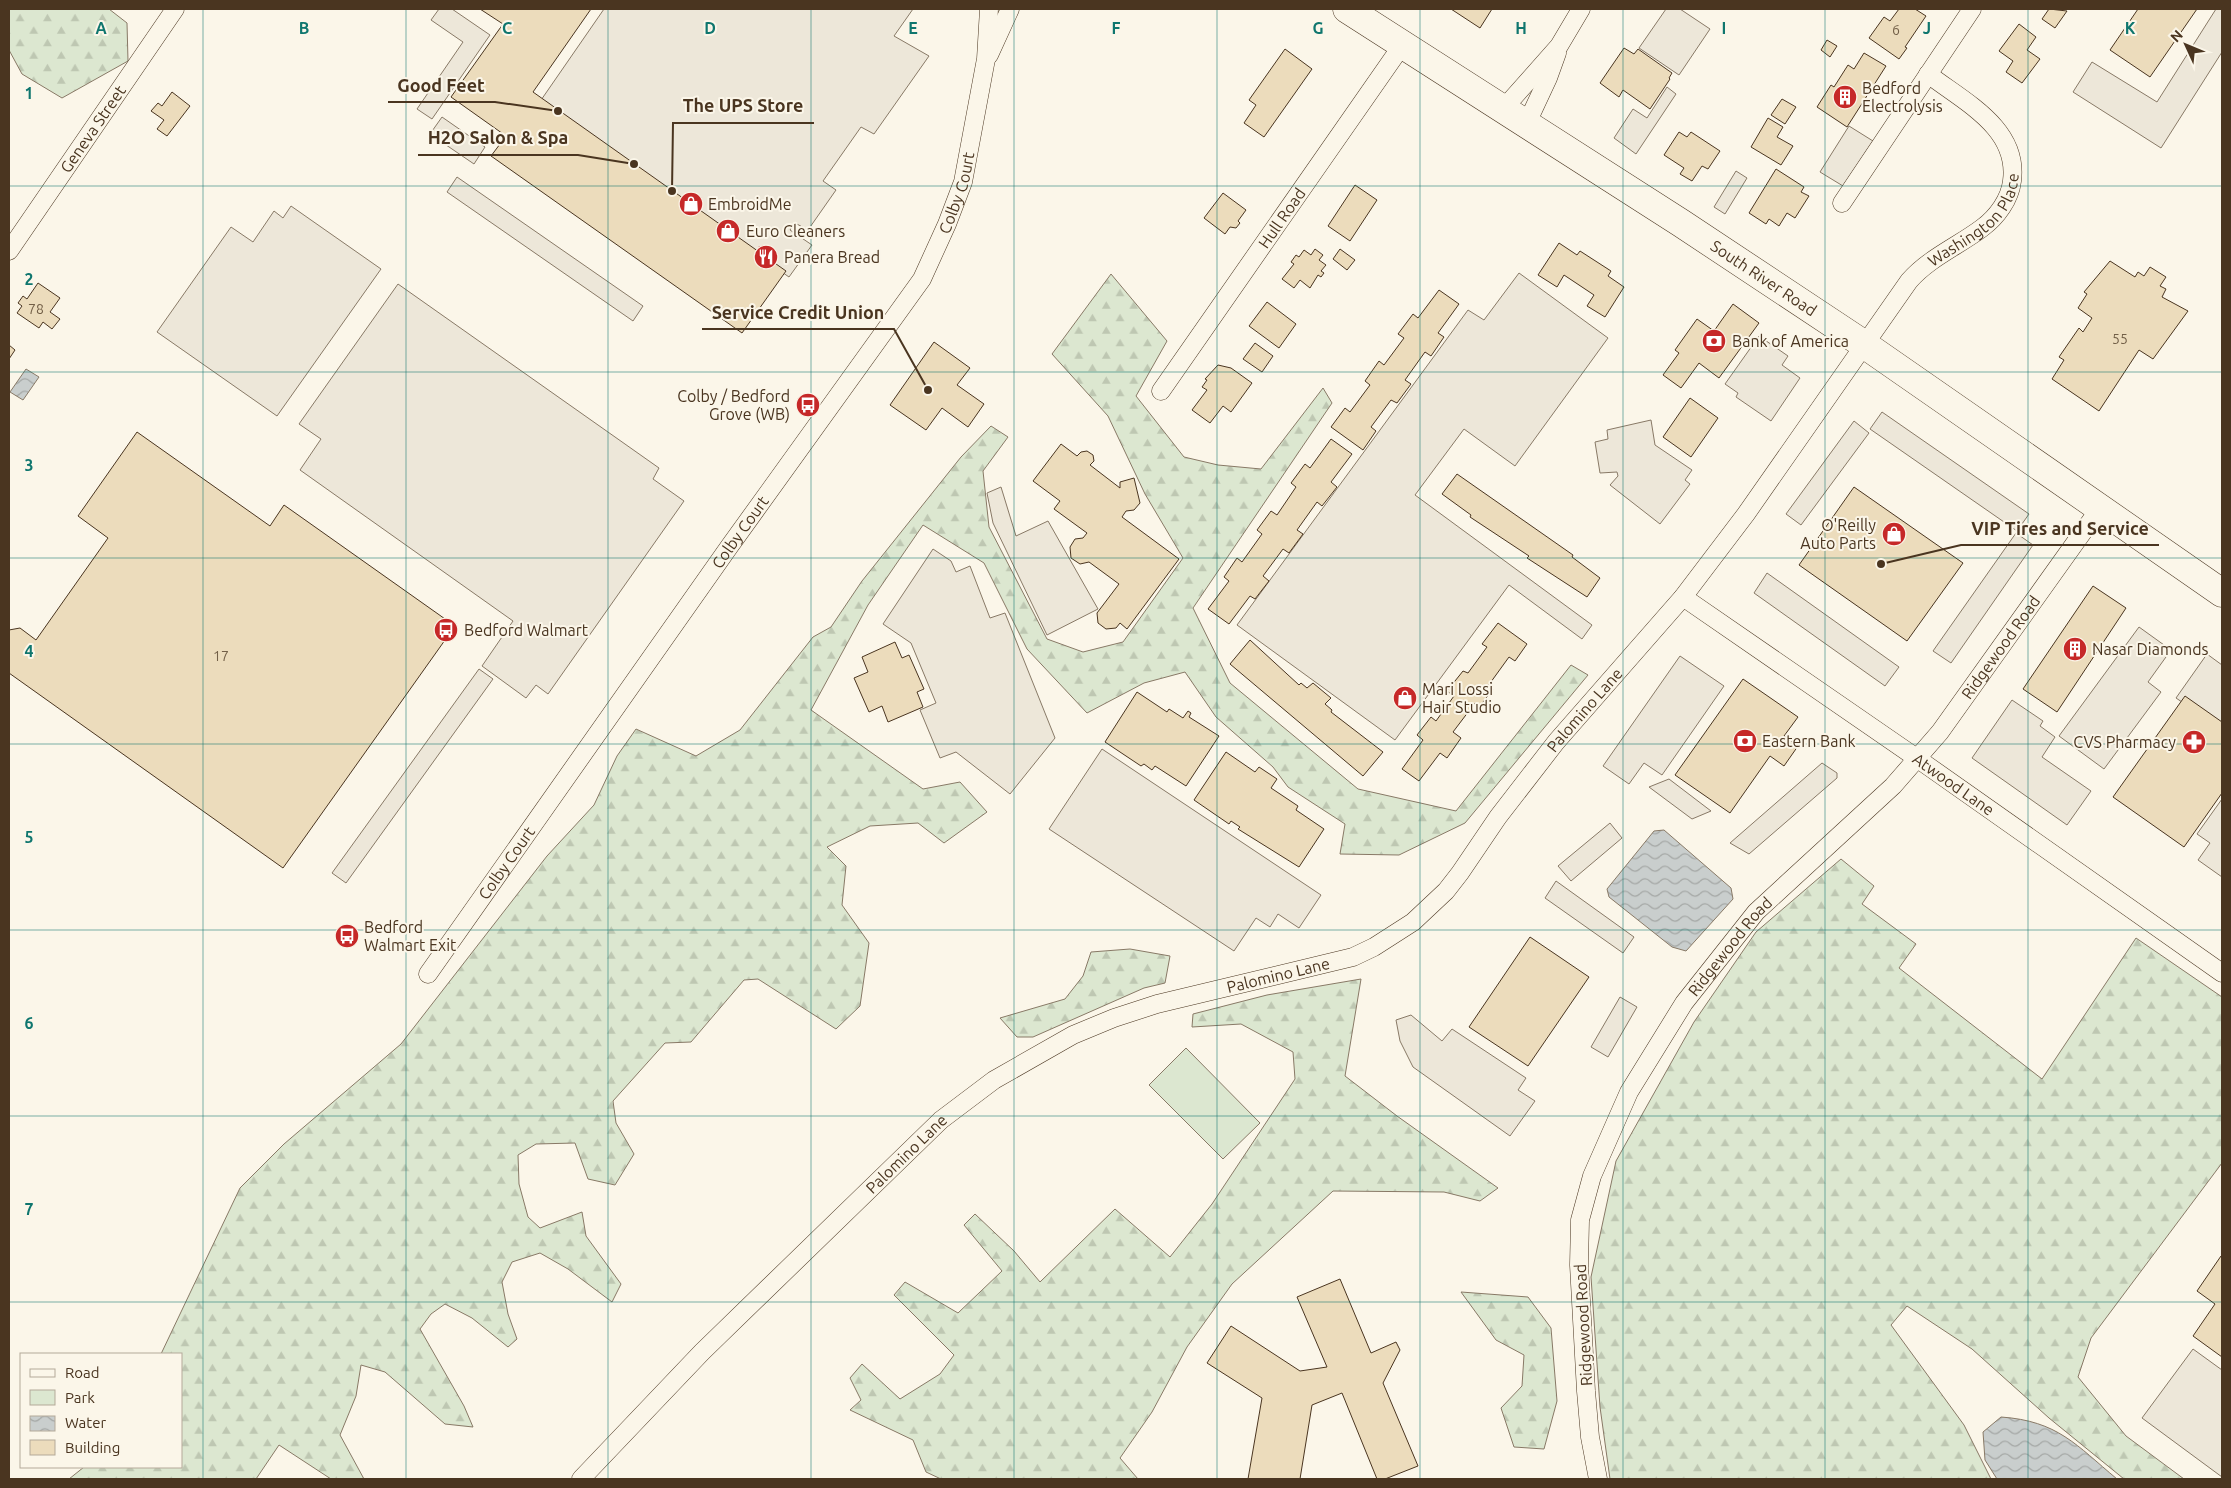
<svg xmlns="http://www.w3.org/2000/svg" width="2231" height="1488" viewBox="0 0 2231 1488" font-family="Ubuntu,sans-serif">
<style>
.forest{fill:url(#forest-firs);stroke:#887966}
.park{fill:#dce7d0;stroke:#887966}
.parking{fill:#ede7d9;stroke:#887966}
.water{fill:url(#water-waves);stroke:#887966}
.building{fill:#ecdcbc;stroke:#4a3520}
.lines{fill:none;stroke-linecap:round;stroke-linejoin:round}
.minor-casing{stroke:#4a3520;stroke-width:19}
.primary-casing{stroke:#4a3520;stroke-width:29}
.minor{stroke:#fbf6e9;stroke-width:18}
.primary{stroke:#fbf6e9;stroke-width:28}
.grid{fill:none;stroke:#0f766e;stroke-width:1;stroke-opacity:0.55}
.labels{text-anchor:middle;stroke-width:4;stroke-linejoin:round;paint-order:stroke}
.number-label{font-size:14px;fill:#725f47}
.poi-label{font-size:16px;fill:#4a3520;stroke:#fbf6e9;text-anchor:start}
.street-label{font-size:16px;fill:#4a3520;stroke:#fbf6e9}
.grid-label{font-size:16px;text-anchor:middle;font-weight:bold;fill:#0f766e;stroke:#fbf6e9;stroke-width:4;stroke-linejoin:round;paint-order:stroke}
.leader{fill:none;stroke:#4a3520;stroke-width:2}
.callout-dot{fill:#4a3520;stroke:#fbf6e9;stroke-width:2}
.callout-label{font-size:18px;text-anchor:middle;font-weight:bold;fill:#4a3520;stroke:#fbf6e9;stroke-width:4;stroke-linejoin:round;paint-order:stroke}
</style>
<defs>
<pattern id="forest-firs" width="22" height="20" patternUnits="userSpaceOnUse" patternTransform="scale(1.25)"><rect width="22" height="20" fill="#dce7d0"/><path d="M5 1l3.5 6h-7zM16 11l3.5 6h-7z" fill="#bec7b2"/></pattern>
<pattern id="water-waves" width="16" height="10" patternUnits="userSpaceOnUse" patternTransform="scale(1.25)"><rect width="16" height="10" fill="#c9cecd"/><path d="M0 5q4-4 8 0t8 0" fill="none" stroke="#a5a8a6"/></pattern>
</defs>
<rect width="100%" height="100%" fill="#fbf6e9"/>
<g class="forest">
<path d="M9,9H109L127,23L128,61L62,98L22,74L9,50Z"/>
<path d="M1111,274L1167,341L1136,396L1184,457L1218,465L1261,469L1323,388L1332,403L1193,608L1230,683L1358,789L1456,811L1571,665L1588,675L1465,823L1399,855L1340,854L1345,824L1288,787L1273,767L1216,717L1185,672L1144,683L1087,713L1027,649L984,563L923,525L868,605L811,710L923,789L960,782L987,812L944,843L918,823L870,826L827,847L846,866L842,905L869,943L860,1006L836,1029L758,979L744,980L691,1042L665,1043L613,1101L616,1123L634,1154L615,1185L588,1179L575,1143L536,1144L518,1155L519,1184L528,1217L540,1228L582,1212L586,1236L621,1284L612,1302L568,1269L540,1253L512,1262L502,1282L508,1314L517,1339L508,1347L472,1318L445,1304L431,1314L420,1329L464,1406L473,1427L445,1424L385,1372L361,1365L356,1396L340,1435L364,1479H331L279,1445L256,1479H69L84,1467H181V1354H161L240,1188L284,1144L401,1044L547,856L594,805L617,756L636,729L696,756L740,730L813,637L831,627L862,581L961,457L991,426L1008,437L983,471L989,527L1047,639L1083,652L1123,642L1183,558L1145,494L1108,416L1052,354Z"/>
<path d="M1841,859L1874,886L1862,904L1916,944L1899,968L2042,1079L2136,938L2222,997V1163L2091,1338L2078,1377L2126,1436L2184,1479H2124L2049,1418L1972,1349L1907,1306L1891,1325L1964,1425L1991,1479H1610L1600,1407L1591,1277L1616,1161L1694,1022L1756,932Z"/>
<path d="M1130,949L1170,956L1165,983L1144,988L1033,1037H1017L1000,1018L1065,999L1083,976L1091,952Z"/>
<path d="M1361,979L1345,1076L1397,1116L1498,1188L1480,1201L1444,1192L1333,1191L1232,1284L1187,1347L1152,1412L1120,1458L1138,1479H941L926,1472L913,1440L850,1410L861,1400L850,1378L862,1364L900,1399L940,1374L954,1355L894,1295L905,1282L958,1313L1002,1271L964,1225L975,1214L1014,1251L1040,1282L1115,1209L1170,1257L1212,1204L1295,1079L1293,1052L1241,1024L1192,1027L1193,1014L1267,995Z"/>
<path d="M1461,1292L1528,1297L1551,1328L1557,1401L1544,1449L1514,1447L1501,1408L1522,1386L1524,1355L1496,1340Z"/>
</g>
<path class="park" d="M1186,1048L1260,1123L1223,1159L1149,1085Z"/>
<g class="parking">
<path d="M439,9H452L490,35L432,119L417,109L463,42L431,20Z"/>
<path d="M604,9H913L894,36L929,56L874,134L861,127L823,181L836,190L808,230L795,223L790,230L812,245L789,277L539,103Z"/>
<path d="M1666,9H1680L1710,29L1679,75L1639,48Z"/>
<path d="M2216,9H2222V52L2161,148L2073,92L2092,62L2157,102Z"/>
<path d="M1667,87L1676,94L1636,154L1614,138L1633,109L1647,118Z"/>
<path d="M442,117L485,147L474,164L430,134Z"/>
<path d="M1849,126L1873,141L1843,186L1820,172Z"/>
<path d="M1736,171L1747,178L1725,214L1714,207Z"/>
<path d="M457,177L643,306L633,321L447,192Z"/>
<path d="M291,206L381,269L277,416L157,332L231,227L253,242L274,211L283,218Z"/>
<path d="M1519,273L1608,338L1515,466L1464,429L1415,495L1592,625L1582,639L1509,585L1395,740L1237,625L1468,310L1484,320Z"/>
<path d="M398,284L659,468L653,479L684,501L548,694L536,685L526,698L482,666L513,621L300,470L321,439L299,424Z"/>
<path d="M1759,336L1788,356L1782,365L1800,378L1771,421L1736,397L1738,393L1725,384Z"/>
<path d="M1882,412L2029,514L2017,531L1870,429Z"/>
<path d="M1651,420L1655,445L1692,470L1685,480L1690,484L1660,524L1610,485L1618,476L1617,472L1600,473L1595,442L1608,439L1607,430Z"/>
<path d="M1854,421L1869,433L1801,525L1786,514Z"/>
<path d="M1001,487L1016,536L1048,521L1098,609L1047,635L993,523L987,493Z"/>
<path d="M2016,533L2033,545L1951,663L1933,651Z"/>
<path d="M933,549L951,561L956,572L970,566L990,618L1005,613L1055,738L1010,794L956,752L940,758L920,710L936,703L911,643L883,624Z"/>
<path d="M1767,573L1899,667L1885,686L1754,593Z"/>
<path d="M2139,627L2171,650L2148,682L2161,692L2104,769L2059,736Z"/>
<path d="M2207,654L2222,665V729L2176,698Z"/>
<path d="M1680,656L1724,686L1662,775L1644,763L1629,784L1603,766Z"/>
<path d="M479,669L493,679L346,883L332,873Z"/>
<path d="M2012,700L2043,721L2040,726L2055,737L2042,757L2091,791L2067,825L1972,758Z"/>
<path d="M1102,749L1321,895L1299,928L1278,914L1270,927L1256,918L1234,951L1049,829Z"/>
<path d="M1822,763L1837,773V778L1749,854L1730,843Z"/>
<path d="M1669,779L1711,811L1692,819L1649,787Z"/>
<path d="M2222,799V877L2198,860L2210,843L2197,834Z"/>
<path d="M1610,823L1622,838L1571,881L1558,866Z"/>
<path d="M1556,881L1634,937L1623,953L1545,898Z"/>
<path d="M1620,997L1637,1007L1608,1057L1591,1047Z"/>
<path d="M1411,1015L1442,1041L1452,1029L1526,1078L1518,1090L1535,1101L1510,1136L1413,1067L1400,1041L1396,1020Z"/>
<path d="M2193,1349L2222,1370V1477L2142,1418Z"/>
</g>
<g class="water">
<path d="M26,369L39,377L23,400L10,392Z"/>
<path d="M1664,830L1731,888L1733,899L1686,951L1672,947L1609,897L1607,889L1654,831Z"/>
<path d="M2001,1417C2058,1421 2076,1445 2117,1479H1997L1985,1460L1983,1432Z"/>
</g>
<g class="building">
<path d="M480,9H591L533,92L786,271L742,333L491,156L506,136L451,97L503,24Z"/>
<path d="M1451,9H1492L1480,28Z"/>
<path d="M1899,9H1915L1926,16L1905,47L1907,48L1899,59L1869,38L1884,17L1890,21Z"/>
<path d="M2049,9L2067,11L2055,28L2042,19Z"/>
<path d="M2138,9H2197L2150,77L2110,50Z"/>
<path d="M2019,24L2036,37L2027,50L2040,59L2022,83L2006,72L2013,61L1999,51Z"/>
<path d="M1827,40L1837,46L1830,57L1821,50Z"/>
<path d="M1624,48L1634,54L1638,49L1672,73L1669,78L1670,79L1650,109L1623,90L1619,97L1600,83Z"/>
<path d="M1285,49L1312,69L1264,137L1244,123L1256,105L1249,100Z"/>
<path d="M1864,53L1886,66L1847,127L1817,107L1831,85L1834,87L1848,65L1854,69Z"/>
<path d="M172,92L190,106L167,136L157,129L164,120L151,111L158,103L162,106Z"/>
<path d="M1782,99L1796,107L1785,124L1771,115Z"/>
<path d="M1768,118L1783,127L1777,137L1793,146L1781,165L1751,147Z"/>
<path d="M1679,132L1687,137L1691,132L1720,151L1708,169L1702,166L1692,181L1680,174L1684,168L1664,155Z"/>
<path d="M1776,169L1804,187L1801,192L1809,196L1795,218L1787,213L1779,226L1769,219L1766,224L1749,213Z"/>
<path d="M1355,185L1377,200L1350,241L1328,226Z"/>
<path d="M1223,193L1246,210L1238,221L1240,223L1236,228L1230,227L1225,234L1204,218Z"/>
<path d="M1559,243L1577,255L1580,251L1611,271L1608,276L1624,287L1605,317L1587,306L1594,295L1564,275L1557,287L1538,275Z"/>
<path d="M1315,249L1323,255L1319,260L1326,265L1321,271L1324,273L1321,277L1318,275L1310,288L1300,280L1294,288L1282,279L1294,264L1291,262L1296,255L1299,257L1304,250L1311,255Z"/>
<path d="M1340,249L1355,260L1347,270L1333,259Z"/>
<path d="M2110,261L2135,277L2138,272L2144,276L2150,267L2166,277L2160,286L2166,289L2162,297L2188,311L2153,359L2139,350L2099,411L2052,379L2064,360L2059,357L2079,328L2083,332L2092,318L2078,308L2087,294L2084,292Z"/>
<path d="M38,283L60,298L50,312L60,319L52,329L43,322L39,328L17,313L22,306L18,303L23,296L27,299Z"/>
<path d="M1439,290L1459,304L1438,333L1444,337L1431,356L1425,352L1405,380L1411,384L1397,403L1391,400L1371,427L1376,431L1363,450L1331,427L1345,408L1350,412L1370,385L1365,381L1379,361L1384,365L1404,338L1398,334L1413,314L1418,318Z"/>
<path d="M1267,302L1296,324L1279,348L1249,326Z"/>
<path d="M1733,304L1759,323L1719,378L1699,363L1681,388L1663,375L1679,353L1675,350L1697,319L1714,331Z"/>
<path d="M934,342L970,368L957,385L984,404L968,427L942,408L926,430L890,405Z"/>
<path d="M1255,343L1273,356L1262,372L1243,359Z"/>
<path d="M9,345L15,350L9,359Z"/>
<path d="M1218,365L1231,368L1252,383L1231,412L1223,406L1210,423L1192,410L1207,390L1202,387L1207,380L1205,379Z"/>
<path d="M1690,398L1718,418L1691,457L1663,437Z"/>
<path d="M137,432L270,526L284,505L455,626L283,868L9,673V630L20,628L36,640L108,538L78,516Z"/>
<path d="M1331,439L1352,454L1331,482L1337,487L1322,506L1317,502L1297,530L1303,534L1289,553L1283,549L1263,576L1269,581L1255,599L1250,596L1229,624L1208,609L1229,581L1224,577L1237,558L1242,562L1262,534L1257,530L1271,511L1277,515L1296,487L1291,483L1305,464L1310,468Z"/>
<path d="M1061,444L1077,456L1081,452L1087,451L1093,455L1094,461L1090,465L1120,488V482L1134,478L1140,503L1134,510L1126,511L1122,517L1179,559L1127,629L1120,623L1116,628L1106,629L1098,623L1097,613L1119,584L1089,562L1080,564L1071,558L1070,547L1075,539L1083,538L1087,533L1054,509L1060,501L1033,481Z"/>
<path d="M1457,474L1573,555L1572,557L1600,578L1587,597L1527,558L1529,556L1470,517L1471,515L1442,494Z"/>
<path d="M1854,487L1963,563L1907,641L1799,565Z"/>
<path d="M2093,586L2126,608L2057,712L2023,689Z"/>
<path d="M1498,623L1527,644L1515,661L1509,657L1488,686L1493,689L1480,706L1475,703L1453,732L1461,738L1447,758L1440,753L1419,781L1402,769L1423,740L1417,735L1431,717L1436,721L1454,696L1447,691L1463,671L1468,673L1487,647L1482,644Z"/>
<path d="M1250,640L1299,685L1301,683L1307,688L1313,683L1331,698L1325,704L1332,710L1331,712L1383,752L1363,776L1230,664Z"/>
<path d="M895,642L902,658L909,655L924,689L917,692L923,707L888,722L882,706L869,712L854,678L868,672L862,657Z"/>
<path d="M1743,679L1798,717L1784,736L1798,746L1784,766L1770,756L1730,813L1675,775Z"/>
<path d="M1137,692L1167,712L1169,709L1183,718L1188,711L1191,713L1189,717L1219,736L1186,786L1155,766L1152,770L1144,764L1141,766L1105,742Z"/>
<path d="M2185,696L2222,722V793L2184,847L2113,797Z"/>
<path d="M1226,752L1255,772L1259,767L1277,779L1271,788L1298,806L1296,810L1324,829L1299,867L1238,829L1240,827L1231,821L1229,824L1194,800Z"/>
<path d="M1530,937L1589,977L1528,1066L1469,1027Z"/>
<path d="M2221,1256L2222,1257V1357L2193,1336L2215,1304L2197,1291Z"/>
<path d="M1340,1279L1371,1353L1396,1342L1400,1350L1383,1383L1418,1466L1385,1479H1377L1342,1393L1312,1405L1300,1479H1248L1262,1398L1207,1363L1231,1326L1300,1371L1327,1367L1297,1297Z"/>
</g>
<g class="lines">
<g class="minor-casing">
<g id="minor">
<path d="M989,55L1010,9"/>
<path d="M1504,108L1559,46L1581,9"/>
<path d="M1527,123L1548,78L1557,53"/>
<path d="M1842,203L1972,9"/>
<path id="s1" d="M9,251L175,9"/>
<path id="s2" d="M1161,391L1403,44"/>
<path id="s3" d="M1683,597L1918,759L2222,973"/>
<path id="s4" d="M428,974L729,547L922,279L947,224L963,182L986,59L989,9"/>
<path id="s5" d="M581,1479L702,1352L941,1120L994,1080L1073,1035L1114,1018L1157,1004L1353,957L1374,947L1413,922L1446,891L1460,873L1498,817L1556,742L1683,597L1746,514L1909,281C1929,258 1958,246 1982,228C1997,217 2010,199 2012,181C2019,128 1964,102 1928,74"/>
<path id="s6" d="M1598,1479L1590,1437L1586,1391L1579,1265L1580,1220L1592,1176L1629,1092L1684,1003L1756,912L1893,786L1940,732L2100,508"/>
</g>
</g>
<g class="primary-casing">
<g id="primary">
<path id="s7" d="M1347,9L1681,223L1865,345L2222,593"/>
</g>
</g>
<use href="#minor" class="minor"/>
<use href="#primary" class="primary"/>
</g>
<path class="grid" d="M203,9V1479M406,9V1479M608,9V1479M811,9V1479M1014,9V1479M1217,9V1479M1420,9V1479M1623,9V1479M1825,9V1479M2028,9V1479M9,186H2222M9,372H2222M9,558H2222M9,744H2222M9,930H2222M9,1116H2222M9,1302H2222"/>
<defs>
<g id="building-disc" transform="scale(1.25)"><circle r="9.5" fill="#c62828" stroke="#fbf6e9"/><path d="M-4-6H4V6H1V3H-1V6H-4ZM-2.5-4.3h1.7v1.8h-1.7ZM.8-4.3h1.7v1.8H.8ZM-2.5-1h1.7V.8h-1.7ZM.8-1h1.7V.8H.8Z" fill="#fff"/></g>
<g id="shop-disc" transform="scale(1.25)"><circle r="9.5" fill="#c62828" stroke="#fbf6e9"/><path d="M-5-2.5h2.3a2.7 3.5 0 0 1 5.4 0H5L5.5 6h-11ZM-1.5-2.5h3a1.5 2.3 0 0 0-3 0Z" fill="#fff"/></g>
<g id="restaurant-disc" transform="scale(1.25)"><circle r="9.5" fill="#c62828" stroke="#fbf6e9"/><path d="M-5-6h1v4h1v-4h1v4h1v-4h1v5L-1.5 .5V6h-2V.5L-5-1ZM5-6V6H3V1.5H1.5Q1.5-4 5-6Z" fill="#fff"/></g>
<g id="bank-disc" transform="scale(1.25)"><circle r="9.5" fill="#c62828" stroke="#fbf6e9"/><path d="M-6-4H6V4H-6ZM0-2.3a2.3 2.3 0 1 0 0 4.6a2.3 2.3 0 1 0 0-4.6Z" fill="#fff"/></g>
<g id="bus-disc" transform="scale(1.25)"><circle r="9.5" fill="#c62828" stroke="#fbf6e9"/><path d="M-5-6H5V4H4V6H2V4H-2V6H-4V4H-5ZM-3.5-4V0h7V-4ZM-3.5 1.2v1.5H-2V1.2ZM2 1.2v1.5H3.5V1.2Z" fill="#fff"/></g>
<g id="pharmacy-disc" transform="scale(1.25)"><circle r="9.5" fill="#c62828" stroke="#fbf6e9"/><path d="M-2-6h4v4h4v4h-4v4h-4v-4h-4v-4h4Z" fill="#fff"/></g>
</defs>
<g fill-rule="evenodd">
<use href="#building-disc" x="1845" y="97"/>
<use href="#shop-disc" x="691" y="204"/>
<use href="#shop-disc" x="728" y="231"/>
<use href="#restaurant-disc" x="766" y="257"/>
<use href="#bank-disc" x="1714" y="341"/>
<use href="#bus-disc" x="808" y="405"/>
<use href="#shop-disc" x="1894" y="534"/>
<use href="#bus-disc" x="446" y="630"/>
<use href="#building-disc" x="2075" y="649"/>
<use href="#shop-disc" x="1405" y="698"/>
<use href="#bank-disc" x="1745" y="741"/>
<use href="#pharmacy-disc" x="2194" y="742"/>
<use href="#bus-disc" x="347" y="936"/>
</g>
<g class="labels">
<g class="number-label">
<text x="1896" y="35">6</text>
<text x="36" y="314">78</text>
<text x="2120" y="344">55</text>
<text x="221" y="661">17</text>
</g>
<g class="poi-label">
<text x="1862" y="94">Bedford<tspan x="1862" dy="18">Electrolysis</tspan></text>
<text x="708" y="210">EmbroidMe</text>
<text x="746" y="237">Euro Cleaners</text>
<text x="784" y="263">Panera Bread</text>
<text x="1732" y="347">Bank of America</text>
<text x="790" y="402" text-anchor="end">Colby / Bedford<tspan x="790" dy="18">Grove (WB)</tspan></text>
<text x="1876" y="531" text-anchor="end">O'Reilly<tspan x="1876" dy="18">Auto Parts</tspan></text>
<text x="464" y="636">Bedford Walmart</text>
<text x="2092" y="655">Nasar Diamonds</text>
<text x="1422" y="695">Mari Lossi<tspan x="1422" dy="18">Hair Studio</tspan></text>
<text x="1762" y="747">Eastern Bank</text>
<text x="2176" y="748" text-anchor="end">CVS Pharmacy</text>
<text x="364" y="933">Bedford<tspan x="364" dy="18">Walmart Exit</tspan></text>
</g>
<g class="street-label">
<text dy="6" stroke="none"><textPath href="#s1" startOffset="148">Geneva Street</textPath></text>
<text dy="6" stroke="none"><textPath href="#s4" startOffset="946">Colby Court</textPath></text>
<text dy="6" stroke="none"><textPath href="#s5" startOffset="1930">Washington Place</textPath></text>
<text dy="6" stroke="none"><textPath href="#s2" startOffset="211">Hull Road</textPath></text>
<text dy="6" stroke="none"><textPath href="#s7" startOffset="496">South River Road</textPath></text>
<text dy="6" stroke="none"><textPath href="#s4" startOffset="541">Colby Court</textPath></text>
<text dy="6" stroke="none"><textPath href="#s6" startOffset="980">Ridgewood Road</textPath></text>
<text dy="6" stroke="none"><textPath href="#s5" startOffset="1300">Palomino Lane</textPath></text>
<text dy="6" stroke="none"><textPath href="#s3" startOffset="329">Atwood Lane</textPath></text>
<text dy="6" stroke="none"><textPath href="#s4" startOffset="136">Colby Court</textPath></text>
<text dy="6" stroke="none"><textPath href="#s6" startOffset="575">Ridgewood Road</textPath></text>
<text dy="6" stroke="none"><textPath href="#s5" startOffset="880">Palomino Lane</textPath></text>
<text dy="6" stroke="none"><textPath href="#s5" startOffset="460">Palomino Lane</textPath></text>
<text transform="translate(1583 1325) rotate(-93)" y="6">Ridgewood Road</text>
</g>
</g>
<g class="grid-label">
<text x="101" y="34">A</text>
<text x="304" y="34">B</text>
<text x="507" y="34">C</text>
<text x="710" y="34">D</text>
<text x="913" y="34">E</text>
<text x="1116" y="34">F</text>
<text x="1318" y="34">G</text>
<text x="1521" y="34">H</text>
<text x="1724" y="34">I</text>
<text x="1927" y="34">J</text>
<text x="2130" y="34">K</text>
<text x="29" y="99">1</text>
<text x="29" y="285">2</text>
<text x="29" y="471">3</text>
<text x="29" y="657">4</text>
<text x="29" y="843">5</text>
<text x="29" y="1029">6</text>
<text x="29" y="1215">7</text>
</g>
<path class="leader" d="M558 111L495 102H388M672 191L673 123H814M634 164L578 155H418M928 390L894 329H702M1881 564L1961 545H2159"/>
<g class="callout-dot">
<circle cx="558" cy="111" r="5"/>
<circle cx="672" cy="191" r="5"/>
<circle cx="634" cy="164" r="5"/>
<circle cx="928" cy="390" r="5"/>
<circle cx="1881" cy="564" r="5"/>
</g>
<g class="callout-label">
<text x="441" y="92">Good Feet</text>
<text x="743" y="112">The UPS Store</text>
<text x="498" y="144">H2O Salon &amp; Spa</text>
<text x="798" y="319">Service Credit Union</text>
<text x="2060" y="535">VIP Tires and Service</text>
</g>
<rect width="2231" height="1488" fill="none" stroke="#4a3520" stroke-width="20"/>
<rect x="20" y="1353" width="162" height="115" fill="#fbf6e9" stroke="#b4a999"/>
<rect x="30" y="1369" width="25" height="8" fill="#fbf6e9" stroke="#b4a999"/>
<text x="65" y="1378" font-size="15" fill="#4a3520">Road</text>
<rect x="30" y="1390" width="25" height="15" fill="#dce7d0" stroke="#b4a999"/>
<text x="65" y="1403" font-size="15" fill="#4a3520">Park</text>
<rect x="30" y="1416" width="25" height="15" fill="url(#water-waves)" stroke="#b4a999"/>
<text x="65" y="1428" font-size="15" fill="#4a3520">Water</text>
<rect x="30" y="1440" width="25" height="15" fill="#ecdcbc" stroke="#b4a999"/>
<text x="65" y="1453" font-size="15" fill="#4a3520">Building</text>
<g transform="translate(2186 45) rotate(314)" stroke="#fbf6e9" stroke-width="4" paint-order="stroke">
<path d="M0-4L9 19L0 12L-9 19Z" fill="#4a3520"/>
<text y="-8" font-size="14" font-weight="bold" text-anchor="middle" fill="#4a3520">N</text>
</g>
</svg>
